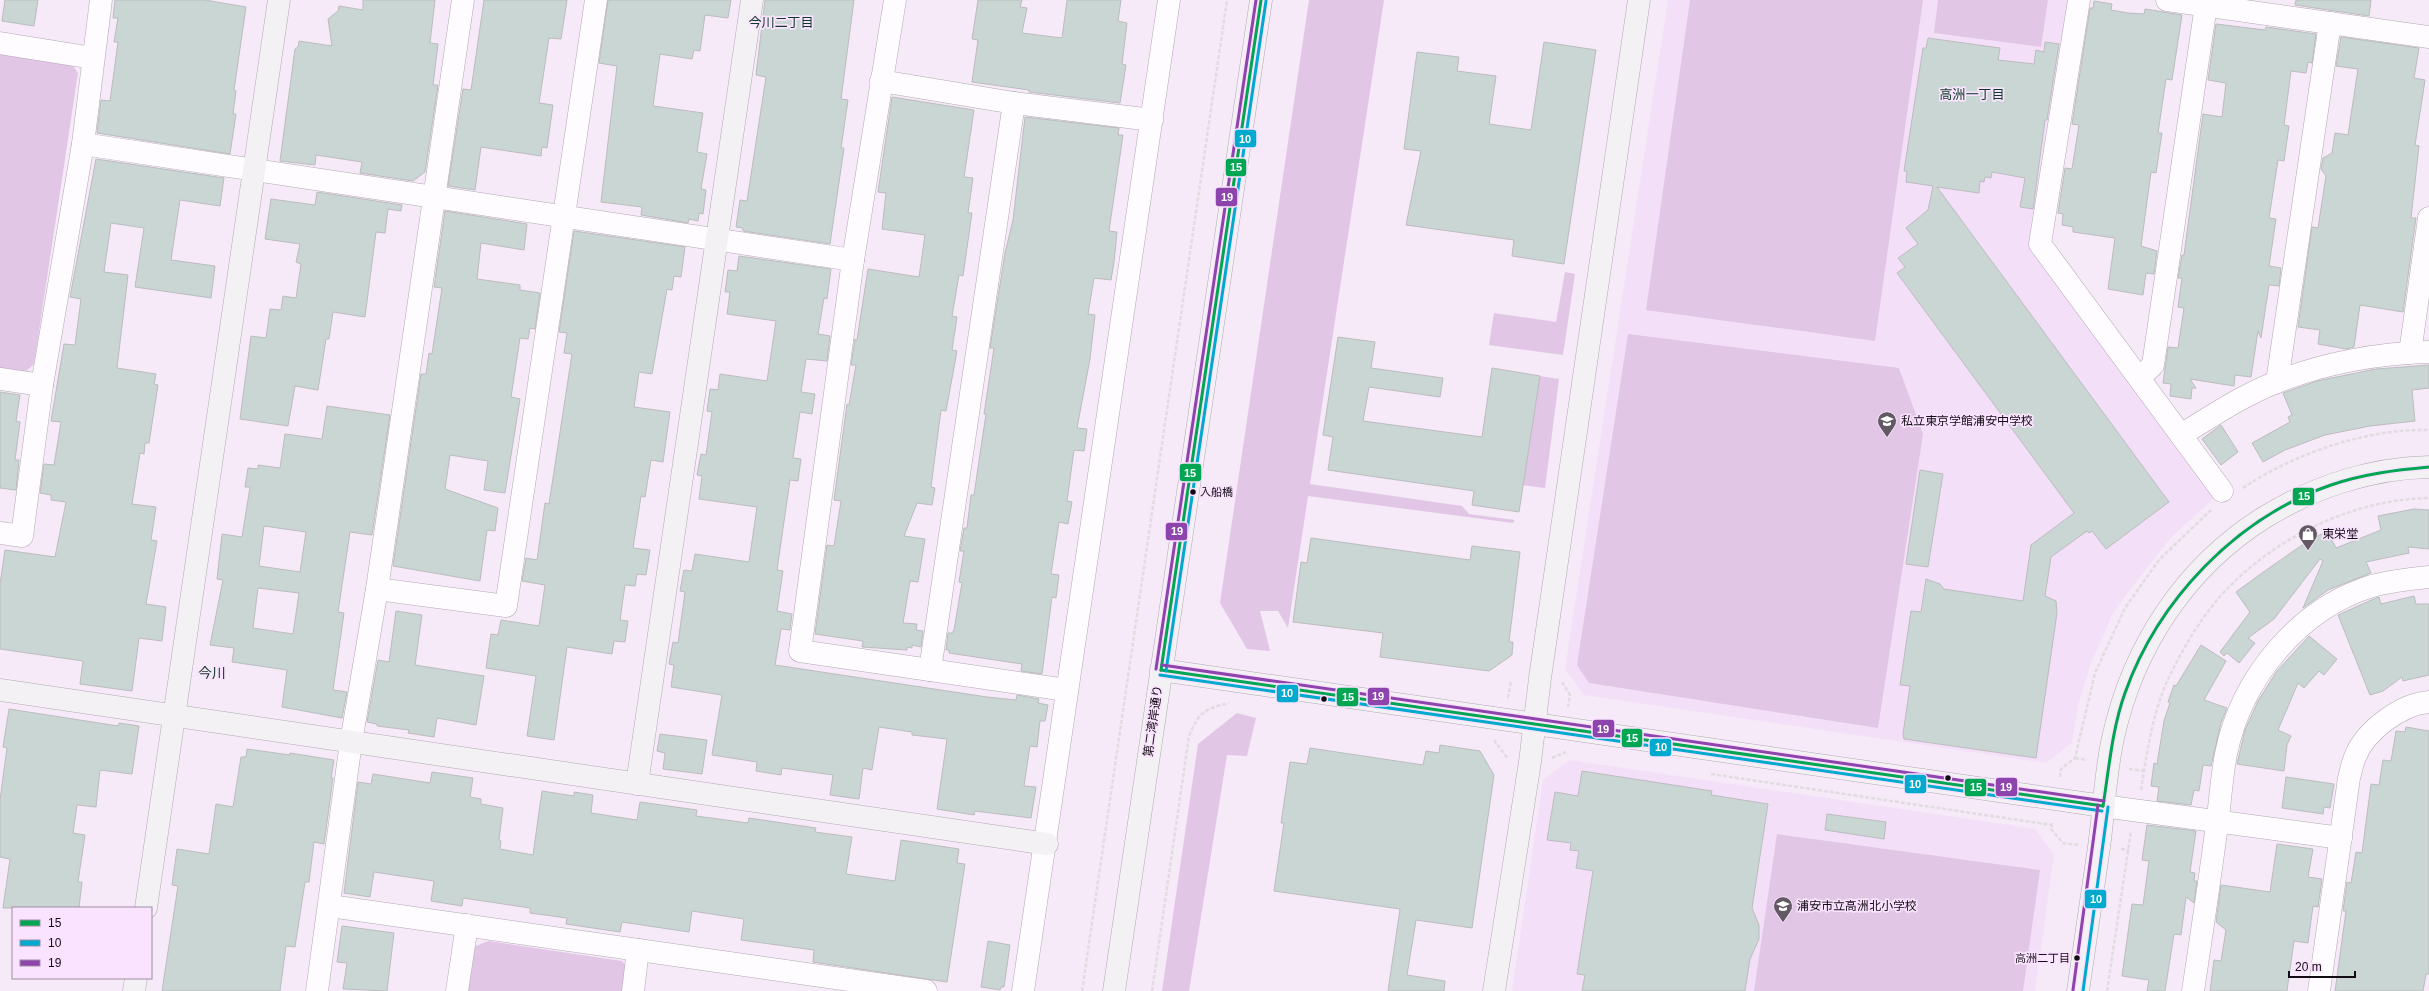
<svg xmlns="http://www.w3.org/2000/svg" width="2429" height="991" viewBox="0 0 2429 991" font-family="Helvetica,'Noto Sans JP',sans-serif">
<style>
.built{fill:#f4dff8}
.green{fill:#e1c6e6}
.building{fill:#c9d6d3;stroke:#bcbcbf;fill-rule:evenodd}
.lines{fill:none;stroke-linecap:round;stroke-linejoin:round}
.street-casing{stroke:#b2a8b4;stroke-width:23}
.secondary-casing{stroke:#b2a8b4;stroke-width:23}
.path{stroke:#e0dce0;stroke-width:2.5;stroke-dasharray:4 2;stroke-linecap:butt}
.street{stroke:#fefcfe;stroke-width:22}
.secondary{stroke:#f4f1f5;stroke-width:22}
.bus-1-casing{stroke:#fae3fe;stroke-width:6}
.bus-2-casing{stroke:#fae3fe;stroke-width:6}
.bus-3-casing{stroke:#fae3fe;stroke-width:6}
.bus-1{stroke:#00a651;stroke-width:3}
.bus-2{stroke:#00a9ce;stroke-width:3}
.bus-3{stroke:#8e44ad;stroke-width:3}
.bus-dot{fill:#140c15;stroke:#fae3fe;stroke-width:1.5}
.labels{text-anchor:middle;stroke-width:3.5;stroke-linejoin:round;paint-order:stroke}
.bus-label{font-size:11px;fill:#140c15;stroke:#fae3fe;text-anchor:start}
.poi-label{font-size:12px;fill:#140c15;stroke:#fae3fe;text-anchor:start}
.street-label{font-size:12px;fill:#140c15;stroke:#fae3fe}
.neighbourhood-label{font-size:13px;fill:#0e3925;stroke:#fae3fe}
.quarter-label{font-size:14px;fill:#0e3925;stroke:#fae3fe}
.line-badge{stroke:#fae3fe;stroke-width:1.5}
.badge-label{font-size:11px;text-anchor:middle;font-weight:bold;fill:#fff}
</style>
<rect width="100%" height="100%" fill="#f6e9f8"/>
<g class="built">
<path d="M1668,0H2068L2031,248L2217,496L2173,535L2128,592L2112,615L2091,663L2078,705L2072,743L2046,763L1584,695L1565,669Z"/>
<path d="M1570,760L2035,829L2054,854L2035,991H1512L1543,780Z"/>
</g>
<g class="green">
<path d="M1309,0H1384L1310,484L1462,506L1469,514L1515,520L1513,523L1308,496L1288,628L1278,611H1260L1270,651L1247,649L1220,603Z"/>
<path d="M1690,0H1923L1875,341L1646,310Z"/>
<path d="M1938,0H2048L2041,47L1934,33Z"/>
<path d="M0,52L70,62L78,73L34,364L24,373L0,370Z"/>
<path d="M1565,272L1575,274L1563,355L1489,345L1494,313L1556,322Z"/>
<path d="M1628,334L1899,368L1923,434L1878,728L1589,683L1577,665Z"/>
<path d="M1540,376L1559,379L1545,488L1523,485Z"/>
<path d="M1237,713L1256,718L1247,756L1227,755L1189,991H1162L1198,744Z"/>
<path d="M1777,834L2040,870L2023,991H1754Z"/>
<path d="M488,941L622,961L629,969L626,991H467L474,947Z"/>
</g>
<g class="building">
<path d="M5,0H38L34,26L2,21Z"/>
<path d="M115,0H205L246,7L234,90L236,91L233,114H236L230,154L97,133L101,100L110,101L118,42H114L118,18H113Z"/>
<path d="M363,0H435L430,43L438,44L433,85H438L425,172L413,181L360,173L362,162L316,155L315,165L280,161L295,49L298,47L299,41L332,46L328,19L338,11L339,6L363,10Z"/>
<path d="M484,0H567L561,39L549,38L539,103L553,105L547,148L542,147L541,156L481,147L475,190L448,186L463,89L471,90Z"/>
<path d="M608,0H731L728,18L705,15L700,51L694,50L692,59L660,54L653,106L703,113L697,152L707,154L701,189L706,190L703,214L699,213L698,221L689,219L688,223L641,215L642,207L601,202L617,66L599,63Z"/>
<path d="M765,0H854L841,99L848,100L841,148H844L830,244L743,231V228L736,227L740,200L747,201L766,77L756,75Z"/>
<path d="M978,0H1022L1020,7L1027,8L1022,33L1062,38L1067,0H1121L1118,21L1127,23L1122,64L1126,65L1120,103L1029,92V90L972,82L978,40L972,39Z"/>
<path d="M2296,0H2371L2369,16L2295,5Z"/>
<path d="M2094,1L2112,4L2111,10L2128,13L2144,14L2145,9L2182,15L2172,80L2166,79L2158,133H2162L2156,173L2151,172L2141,246L2157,251L2154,274L2146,273L2143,295L2108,289L2115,238L2073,232V227L2062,225L2063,214L2058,213L2065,168L2072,169L2079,125L2072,124L2090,8H2093Z"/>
<path d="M2216,24L2265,30L2266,27L2316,34L2312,63L2308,62L2306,73L2291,71L2284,125L2289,126L2284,161L2278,160L2269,218L2276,219L2269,266L2281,268L2279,286L2269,285L2261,338L2258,331L2251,377L2235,375L2234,386L2190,379L2196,388H2192L2191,399L2170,396L2171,384L2163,383L2168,347L2178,348L2184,308L2178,307L2182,278H2178L2182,255H2184L2203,114L2222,117L2226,83L2208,80Z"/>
<path d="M2341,37L2419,48L2414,78L2425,80L2415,145L2419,146L2411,218H2416L2403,312L2360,305L2354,347L2346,349L2318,344L2320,330L2298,327L2312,227L2318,228L2326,176L2321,169L2323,158L2332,153L2335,133L2348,135L2358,69L2336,66Z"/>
<path d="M1928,38L2000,48L1998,60L2034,64L2036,50L2044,52L2045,42L2059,44L2047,120H2045L2033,209L2020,207L2025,178L1992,172L1991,178L1985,177L1984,182L1980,181L1979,193L1937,187L2169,502L2106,549L2092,531L2089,533L2087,531L2051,557L2045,596L2056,601L2057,613L2036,758L1904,739L1903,734L1910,686L1900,685L1911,611L1921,612L1926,579L1940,584L1944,589L2023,601L2031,545L2074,513L1897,273L1905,267L1898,258L1918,244L1906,228L1928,210L1933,186L1906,182L1907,171H1904L1923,48H1926Z"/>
<path d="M1544,42L1596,50L1564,264L1512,256L1514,240L1406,225L1421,151L1404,149L1417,52L1459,57L1457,71L1496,76L1489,124L1531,130Z"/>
<path d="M892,97L974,110L964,177L973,178L968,213H972L963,276L959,275L952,316L957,317L952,350L957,351L946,411L941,410L931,487L935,488L932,505L917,503L904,536L925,539L918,582L910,581L903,623L917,624L916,630L923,631L921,647L912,645V648L907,647V650L862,647L863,641L815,634L827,545L834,546L841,501L834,500L847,404L849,405L856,365H851L855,339L857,340L868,269L919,277L925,235L882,229L886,193L878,192Z"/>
<path d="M1025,117L1119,128L1118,135H1123L1109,231L1117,232L1114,262L1111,280L1094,278L1088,314L1095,315L1090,359L1077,428L1087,429L1084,451L1074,450L1067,501L1072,502L1068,524L1059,522L1051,574L1059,575L1056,598L1052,597L1042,674L1021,671L1022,664L949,653V650H946L948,633H952L954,630L962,583L959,582L964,551H960L964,528H967L971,495H974L986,414H984L994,348H990L1005,253L1013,220Z"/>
<path d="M96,159L224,178L220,206L180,200L171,260L215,266L211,298L135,287L144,228L111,223L104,272L128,275L117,368L156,374L154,384L158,385L149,443H145L144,454L140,453L132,504L156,507L151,540L157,541L146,604L166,607L162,641L139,638L132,691L80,684L83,661L0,649V584L5,550L55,557L66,502L51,500V495L40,493L44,464L54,465L61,422L51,421L64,344L75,345L81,299L70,297Z"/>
<path d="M317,192L402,205L401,211L388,209L385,233L376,232L365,317L333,312L329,339H326L318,390L295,386L288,426L240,419L251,336L266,338L270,309L281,310L283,296L296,298L301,264L296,262L300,244L265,239L271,199L315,205Z"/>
<path d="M445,211L527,224L524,250L481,243L477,279L520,285V290L540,293L535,329L530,328L528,339L520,338L511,397L520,399L505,493L484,490L488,461L450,455L445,489L498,508L495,531L487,530L480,581L393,566L421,374H426L429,353L432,354L442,288L434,287Z"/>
<path d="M574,231L685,247L681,277L674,276L672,290L667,289L652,374L639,372L634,407L670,412L663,462L651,460L645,497L641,496L633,548L650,550L646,575L637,574L635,586L625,585L620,620L628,621L625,642L614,641L612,654L567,647L554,740L527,736L536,676L486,668L491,634L498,635L501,620L539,626L545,585L522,581L526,558L537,560L545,503L549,504L559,439L572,354L564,353L567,333L559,332Z"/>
<path d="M739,256L831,269L827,299L824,298L818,334L830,336L827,361L806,359L801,392L815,394L812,414L800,412L793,458L801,459L798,481L790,480L777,570L783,571L777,611L792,614L790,630L781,629L775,665L987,697L1016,700L1017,695L1039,699L1038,703L1048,705L1045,721H1040L1037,747L1030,746L1024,786L1036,787L1031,818L975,811L974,815L937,809L947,739L912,735V732L879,727L872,770L863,768L859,799L830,795L833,775L782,768L781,775L756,771L757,762L712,755L722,695L671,687L674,665L669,664L673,642L678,643L685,592L680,591L684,570L692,571L695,554L749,562L757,507L699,499L702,476L697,475L701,454L706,455L712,412L707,411L710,389L718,390L720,374L767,381L776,321L727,314L730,292H725L728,270L737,271Z"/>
<path d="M1338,337L1375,342L1371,368L1443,378L1440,397L1369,387L1363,421L1482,437L1492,368L1540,376L1519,512L1472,505L1474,491L1328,470L1333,437L1323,435Z"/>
<path d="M2429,365V388L2412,390L2415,421L2370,426L2325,435L2285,450L2263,462L2252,443L2290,422L2288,417L2292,415L2283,393L2317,381L2376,369Z"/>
<path d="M0,392L20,395L16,421L20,422L15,460H19L16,490L0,488Z"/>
<path d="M327,406L390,415L372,535L350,532L338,612L344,613L333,690L347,692L342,718L282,707L287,670L232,662L234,648L210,645L223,580L217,579L222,534L242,537L250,487H245L248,468L258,469V465L280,468L285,434L322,439ZM264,526L306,532L300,572L259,566ZM258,588L299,593L293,634L253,628Z"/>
<path d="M2221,425L2238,452L2221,465L2202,439Z"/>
<path d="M1920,470L1943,474L1928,567L1906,564Z"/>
<path d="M2414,509L2429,510V549L2408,547L2409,553L2366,562L2371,573L2328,590L2303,608L2323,561L2320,559L2274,619L2248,638L2255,643L2239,663L2227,653L2224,656L2220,652L2250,612L2236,592L2262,573L2305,543L2327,531L2336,548L2381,530L2378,516Z"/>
<path d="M1311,538L1470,560L1472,546L1520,552L1509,642H1513L1512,655L1489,671L1380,657L1383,633L1293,622L1301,562L1307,563Z"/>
<path d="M2414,596L2416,604H2429V675L2403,681L2402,677L2383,691L2370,695L2338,615L2376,598L2379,597L2381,604Z"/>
<path d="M396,611L422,615L415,665L484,676L476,725L437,718L434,737L408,733L409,730L377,726V724L367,722L378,660L389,662Z"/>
<path d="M2309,636L2337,659L2324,675L2319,671L2304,688L2298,683L2278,730L2291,736L2287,745L2284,771L2237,764L2245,730L2258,701L2277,671Z"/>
<path d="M2201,645L2226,661L2204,700L2227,708L2221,723L2211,766L2203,765L2199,791L2194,790L2191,805L2157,801L2159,787L2151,786L2154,763L2157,764L2164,721L2170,703L2168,702L2174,685L2176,686Z"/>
<path d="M9,709L118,726L119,723L139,726L132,774L100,770L96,807L77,805L73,833L85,835L78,882H82L79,908H3L10,859L0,857V800L7,748L3,747Z"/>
<path d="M2406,727L2429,731V974H2426L2423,991H2335L2346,911H2343L2347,882L2351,883L2356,852L2362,853L2371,784L2379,785L2383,760L2391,761L2396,731L2405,732Z"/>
<path d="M660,734L707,740L702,774L663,769L665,753L657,751Z"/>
<path d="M1440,745L1480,751L1494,775L1472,928L1416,920L1407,975L1445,981L1444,991H1388L1400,909L1274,891L1284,823H1281L1290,762L1307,764L1310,748L1423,765L1426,751L1439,753Z"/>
<path d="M247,749L290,755V753L334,760L331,778H333L324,844L314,842L309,882H305L295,947L286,946L280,991H162L178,886L172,885L177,849L209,854L216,804L233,807L241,757H246Z"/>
<path d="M1582,771L1712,791L1711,795L1768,804L1752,908L1759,925V939L1750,959L1745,991H1582L1585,975L1577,974L1593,871L1576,868L1579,851L1570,850L1571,843L1547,840L1555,792L1578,796Z"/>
<path d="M432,772L473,778L470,797L481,799V804L503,808L499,840L501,841L500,849L533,855L542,791L574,796V792L593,795L591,813L637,820L640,802L697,810L696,816L748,823L749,818L816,828L815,832L852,837L846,874L895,881L901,840L959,849L957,863L965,864L947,982L813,962L814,950L741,940L744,919L692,911L689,932L622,922L620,932L566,924L567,918L530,913V908L463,898L462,906L431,901L434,881L374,872L370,897L344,893L358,782L371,784L373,774L430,783Z"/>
<path d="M2286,777L2334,784L2330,808L2324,807L2323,814L2282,808Z"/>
<path d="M1827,814L1886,822L1884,839L1825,830Z"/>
<path d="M2147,825L2196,831L2190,872L2195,873L2194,881H2197L2194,903L2186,897L2181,935L2174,934L2165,991H2147L2149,980L2122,976L2132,904L2143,905L2149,861L2142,860Z"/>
<path d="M2277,844L2313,849L2308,877L2322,879L2318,907L2313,906L2308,943L2294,941L2287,991H2210L2214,960L2221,961L2226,930L2216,922L2221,885L2270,892Z"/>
<path d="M342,926L394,933L387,991L343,989L347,963L337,962Z"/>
<path d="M988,941L1010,945L1004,987H1001L1000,990L981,987Z"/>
</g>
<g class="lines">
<g class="street-casing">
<g id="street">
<path d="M895,0L853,260L800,651L1066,690"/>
<path d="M2079,0L2040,244L2222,491"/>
<path d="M2167,0L2429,37"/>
<path d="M0,43L93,58"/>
<path d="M881,81L1014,103L1152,120"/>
<path d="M83,144L853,260"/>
<path d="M2410,353L2429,218"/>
<path d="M2140,377L2153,365L2206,5"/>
<path d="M0,379L42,385"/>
<path d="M2277,382L2330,23"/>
<path d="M2181,435C2212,416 2243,395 2277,382C2324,363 2379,353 2429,352"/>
<path d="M0,533L22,536L42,385L83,144L101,0"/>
<path d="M377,589L506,606L596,0"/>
<path d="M930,670L1014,103"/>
<path d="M2103,806L2341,838"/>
<path d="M330,906L926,991"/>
<path d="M317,991L351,742L377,589L463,0"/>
<path d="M457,991L467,925"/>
<path d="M633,991L638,950"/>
<path d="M1023,991L1169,0"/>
<path d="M2193,991C2201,938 2209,885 2216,832C2220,806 2221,780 2226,754C2241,679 2298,609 2372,586C2391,581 2410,579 2429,577"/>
<path d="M2319,991L2349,778C2351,771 2352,764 2355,757C2365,731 2401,704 2429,702"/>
</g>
</g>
<g class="secondary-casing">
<g id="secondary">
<path d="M1161,670L2103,806"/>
<path d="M0,690L1047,844"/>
<path d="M637,784L752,0"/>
<path d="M146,908L279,0"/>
<path d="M134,991L136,978"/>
<path d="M1114,991L1261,0"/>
<path d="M1494,991L1530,762L1540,678L1639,0"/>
<path d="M2078,991C2085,943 2092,895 2099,847C2104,811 2105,774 2113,738C2133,647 2185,567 2265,517C2314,487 2371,468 2429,467"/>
</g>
</g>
<g class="path">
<path d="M2243,488C2293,454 2368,428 2429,430"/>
<path d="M1562,682L1570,695L1568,707"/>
<path d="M1508,698L1511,681"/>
<path d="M1494,740L1508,759"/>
<path d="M1552,758L1566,752"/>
<path d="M2075,758L2087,760"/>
<path d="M2129,769L2144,771"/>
<path d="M1711,774L2052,825"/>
<path d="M2060,777L2061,769L2075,758L2095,673L2125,608L2159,560L2211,510"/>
<path d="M2141,790C2147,751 2153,709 2171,673C2187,641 2207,608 2233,583C2284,533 2358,499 2429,498"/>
<path d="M2052,823L2051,829L2063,843L2078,845"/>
<path d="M2121,849L2129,850"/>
<path d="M1082,991L1227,0"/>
<path d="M1152,991L1189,736C1199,712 1204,709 1229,703"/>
<path d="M2107,991L2131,831"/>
</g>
<use href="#street" class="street"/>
<use href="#secondary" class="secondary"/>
<g class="bus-1-casing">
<g id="bus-1">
<path d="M1161,670L2103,806"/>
<path d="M1161,670L1261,0"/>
<path d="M2103,806C2109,769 2112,729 2125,693C2158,600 2236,518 2331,485C2363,474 2396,470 2429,467"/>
</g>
</g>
<g class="bus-2-casing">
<g id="bus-2">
<path d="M1166,671L1266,1"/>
<path d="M1160,675L2102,811"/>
<path d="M2083,991L2108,807"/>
</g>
</g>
<g class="bus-3-casing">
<g id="bus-3">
<path d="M1162,665L2104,801"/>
<path d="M1156,669L1256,0"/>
<path d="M2073,990L2098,805"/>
</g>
</g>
<use href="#bus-1" class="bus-1"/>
<use href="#bus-2" class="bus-2"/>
<use href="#bus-3" class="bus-3"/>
</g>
<defs>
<g id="school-pin" transform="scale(1)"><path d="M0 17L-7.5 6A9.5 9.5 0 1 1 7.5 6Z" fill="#635964" stroke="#fae3fe"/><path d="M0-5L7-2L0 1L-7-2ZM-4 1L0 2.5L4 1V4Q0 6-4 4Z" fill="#fff"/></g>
<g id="shop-pin" transform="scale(1)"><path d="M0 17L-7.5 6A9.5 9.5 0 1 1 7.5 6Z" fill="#635964" stroke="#fae3fe"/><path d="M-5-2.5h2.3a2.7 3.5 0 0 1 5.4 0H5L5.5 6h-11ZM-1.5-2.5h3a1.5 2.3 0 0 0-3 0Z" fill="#fff"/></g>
</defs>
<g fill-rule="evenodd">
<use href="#school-pin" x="1887" y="421"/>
<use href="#shop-pin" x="2308" y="534"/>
<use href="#school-pin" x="1783" y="906"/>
</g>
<g class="bus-dot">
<circle cx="1193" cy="492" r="3.5"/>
<circle cx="1324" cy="699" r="3.5"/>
<circle cx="1948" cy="778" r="3.5"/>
<circle cx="2077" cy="958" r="3.5"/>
</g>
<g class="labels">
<g class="bus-label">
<text x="1200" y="496">入船橋</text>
<text x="2070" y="962" text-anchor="end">高洲二丁目</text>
</g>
<g class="poi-label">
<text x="1901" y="425">私立東京学館浦安中学校</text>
<text x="2322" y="538">東栄堂</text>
<text x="1797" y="910">浦安市立高洲北小学校</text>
</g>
<g class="street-label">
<text transform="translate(1153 721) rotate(-82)" y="4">第二湾岸通り</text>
</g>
<g class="neighbourhood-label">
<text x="781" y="27">今川二丁目</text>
<text x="1972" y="99">高洲一丁目</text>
</g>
<g class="quarter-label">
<text x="212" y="678">今川</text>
</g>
</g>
<g class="line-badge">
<rect x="1234" y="129" width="23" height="19" rx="4" fill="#00a9ce"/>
<rect x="1225" y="158" width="22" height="19" rx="4" fill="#00a651"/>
<rect x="1215" y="187" width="23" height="20" rx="4" fill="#8e44ad"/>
<rect x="1179" y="463" width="23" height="19" rx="4" fill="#00a651"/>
<rect x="2292" y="487" width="23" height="19" rx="4" fill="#00a651"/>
<rect x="1165" y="522" width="23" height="19" rx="4" fill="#8e44ad"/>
<rect x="1276" y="684" width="23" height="19" rx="4" fill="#00a9ce"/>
<rect x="1367" y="687" width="23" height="19" rx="4" fill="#8e44ad"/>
<rect x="1336" y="687" width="23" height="20" rx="4" fill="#00a651"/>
<rect x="1592" y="719" width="23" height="19" rx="4" fill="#8e44ad"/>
<rect x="1621" y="728" width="22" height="20" rx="4" fill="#00a651"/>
<rect x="1649" y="738" width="23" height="19" rx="4" fill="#00a9ce"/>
<rect x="1904" y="774" width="23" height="20" rx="4" fill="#00a9ce"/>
<rect x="1995" y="777" width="23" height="20" rx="4" fill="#8e44ad"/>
<rect x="1964" y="778" width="23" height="19" rx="4" fill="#00a651"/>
<rect x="2084" y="889" width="23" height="20" rx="4" fill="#00a9ce"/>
</g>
<g class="badge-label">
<text x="1245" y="143">10</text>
<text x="1236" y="171">15</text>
<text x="1227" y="201">19</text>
<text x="1190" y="477">15</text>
<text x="2304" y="500">15</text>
<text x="1177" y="535">19</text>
<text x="1287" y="697">10</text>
<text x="1378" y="700">19</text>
<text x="1348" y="701">15</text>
<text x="1603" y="733">19</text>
<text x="1632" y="742">15</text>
<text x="1661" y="751">10</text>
<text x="1915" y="788">10</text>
<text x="2006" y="791">19</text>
<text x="1976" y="791">15</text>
<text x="2096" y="903">10</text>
</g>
<rect x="12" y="907" width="140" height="72" fill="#fae3fe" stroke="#9e8da1"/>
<rect x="20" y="920" width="20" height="6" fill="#00a651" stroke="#9e8da1"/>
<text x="48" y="927" font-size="12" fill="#140c15">15</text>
<rect x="20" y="940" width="20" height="6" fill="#00a9ce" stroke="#9e8da1"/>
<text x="48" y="947" font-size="12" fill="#140c15">10</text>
<rect x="20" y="960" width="20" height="6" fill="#8e44ad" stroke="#9e8da1"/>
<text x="48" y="967" font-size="12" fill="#140c15">19</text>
<path d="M2289 971v6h66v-6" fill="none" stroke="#140c15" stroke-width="2"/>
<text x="2295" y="971" font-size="12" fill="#140c15" stroke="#fae3fe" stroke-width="3" paint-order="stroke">20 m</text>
</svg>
